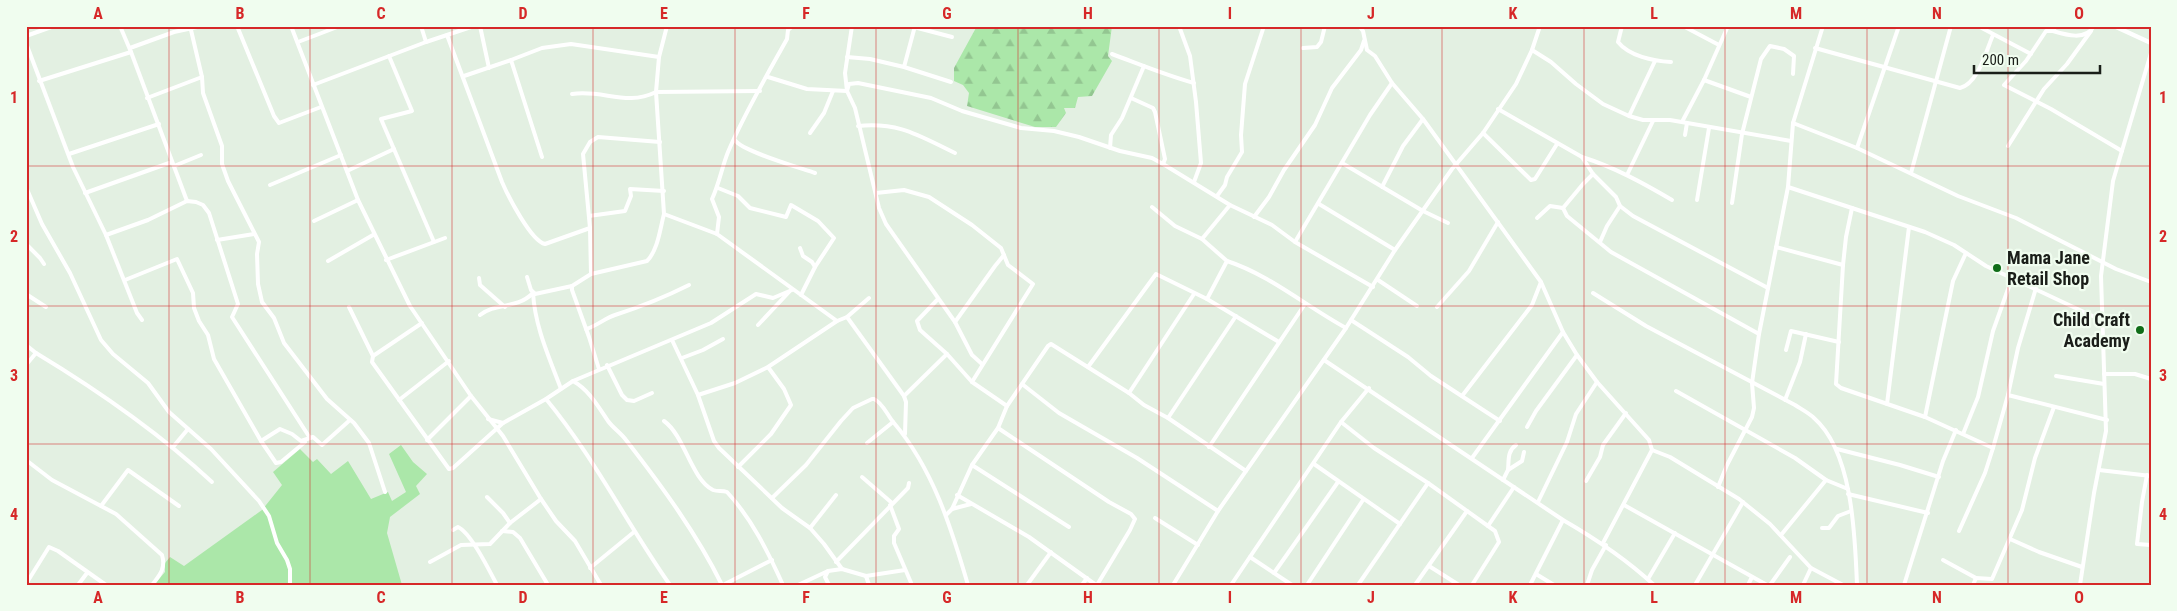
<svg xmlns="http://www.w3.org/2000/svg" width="2177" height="611" viewBox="0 0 2177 611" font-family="'Roboto Condensed',sans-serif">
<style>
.grass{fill:#abe7a9}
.forest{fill:url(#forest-firs)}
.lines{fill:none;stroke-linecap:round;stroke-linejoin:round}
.minor{stroke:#fff;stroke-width:4}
.tertiary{stroke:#fff;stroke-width:4.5}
.grid{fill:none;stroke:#d62828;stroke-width:1;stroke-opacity:0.55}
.poi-dot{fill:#106d18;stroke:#f0fdef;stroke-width:2}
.labels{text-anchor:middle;stroke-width:4.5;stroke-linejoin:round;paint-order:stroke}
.poi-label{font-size:18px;font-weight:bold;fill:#1a1e19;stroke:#f0fdef;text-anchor:start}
.neatline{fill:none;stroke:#d62828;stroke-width:2}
.grid-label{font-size:16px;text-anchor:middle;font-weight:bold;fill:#d62828}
</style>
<defs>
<pattern id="forest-firs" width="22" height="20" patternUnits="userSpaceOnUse" patternTransform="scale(1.25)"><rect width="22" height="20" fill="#abe7a9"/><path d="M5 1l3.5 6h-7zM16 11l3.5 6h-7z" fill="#93c691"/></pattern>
</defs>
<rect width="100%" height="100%" fill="#e3f0e2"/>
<path class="grass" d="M401,445L413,462L427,474L416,486L420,494L390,517L387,533L402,585H154L165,572V563L170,557L184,566L262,510L282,485L273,472L300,449L313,462L317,459L331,474L348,461L371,499L388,492L392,501L406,492L389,454Z"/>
<path class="forest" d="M977,26H1112L1108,56L1112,61L1092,96L1078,97L1075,108H1064L1066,113L1056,127H1035L967,106L969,93L963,85L954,81V68Z"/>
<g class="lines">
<g class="minor">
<path d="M237,26L274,116L279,123L321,107"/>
<path d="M291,26L358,200L410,306L471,396L503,436L541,499L556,521L575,541L601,585"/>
<path d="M421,26L426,42"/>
<path d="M480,26L489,68"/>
<path d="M667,26L659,57L656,92L664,214L717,234L837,321"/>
<path d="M852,26L845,73L847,91L855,108L879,208L886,224L955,322L972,355L982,364"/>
<path d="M910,26L952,37"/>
<path d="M1179,26L1190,56L1196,102L1201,163L1194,182"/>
<path d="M1359,26L1363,31L1367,50L1375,56L1392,83L1423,119L1541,282L1563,332L1577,355L1597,382L1649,440L1652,450L1603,543"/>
<path d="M1622,26L1618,42C1629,56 1653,61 1671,62"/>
<path d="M1683,26L1719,45"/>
<path d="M1978,26L2031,54"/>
<path d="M2056,26L2053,31H2046L2026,61L2004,85L2051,109L2122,151"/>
<path d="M191,30L202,77L203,93L222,146V164L228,181L259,242L257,254L258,284L262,302L274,318L284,343L327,399L354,423L369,443L385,492"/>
<path d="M2053,31C2066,35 2086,41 2094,26"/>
<path d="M447,35L502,182C508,196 531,241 545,244L590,228"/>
<path d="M26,36L54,26"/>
<path d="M298,42L340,26"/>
<path d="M26,43L73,167L106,235L137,313L142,320"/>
<path d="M130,48L174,32L202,26"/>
<path d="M1303,48L1317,47L1321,42L1325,26"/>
<path d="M1815,48L1960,88C1978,84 1986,51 1993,35"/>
<path d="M1532,50L1551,62L1576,84L1603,104L1629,116L1643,120H1670L1791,141"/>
<path d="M131,52L187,201"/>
<path d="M1112,54C1139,64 1165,75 1194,83"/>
<path d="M389,56L412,111L381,119L434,242"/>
<path d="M847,57L870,59L904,67L915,26"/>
<path d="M511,60L542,48L571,44L659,57"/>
<path d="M904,67L951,82"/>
<path d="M464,76L511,60L542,157"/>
<path d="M768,77L807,89L847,91L849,84L858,83L931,98L962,111L1021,128L1054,131L1079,137L1120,151L1152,158L1163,164"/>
<path d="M1704,80L1751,97"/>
<path d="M39,81L131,52L120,26"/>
<path d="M313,85L426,42L474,26"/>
<path d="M572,94C603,89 626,107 656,92L760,91"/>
<path d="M147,98L202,77"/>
<path d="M1131,98L1153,108L1155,112L1165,159L1163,164L1230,205L1272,225L1295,242L1373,287"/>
<path d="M1498,109L1582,157L1593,174L1616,197L1620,206L1633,216L1768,288"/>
<path d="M1629,116L1655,61"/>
<path d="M1682,122L1704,80L1728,26"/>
<path d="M1793,123L1857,148L1958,196L2016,218L2116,269L2151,282"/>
<path d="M858,126C900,122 919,136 955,153"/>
<path d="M810,133L824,113L833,91"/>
<path d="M1483,133L1531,180L1535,179L1557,144"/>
<path d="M1685,135L1687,123"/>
<path d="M735,140C741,151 801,168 815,173"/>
<path d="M2008,146L2044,89L2067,64L2091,31"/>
<path d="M1110,148L1111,135L1122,118L1144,66"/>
<path d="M1857,148L1899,26"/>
<path d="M69,154L159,124"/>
<path d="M1582,157C1614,167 1643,183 1672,200"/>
<path d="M1342,163L1423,211L1448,223"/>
<path d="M174,166L201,155"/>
<path d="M347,171L394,149"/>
<path d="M1911,173L1951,26"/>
<path d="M1593,174L1583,184L1563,208L1567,216L1611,252L1759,334"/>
<path d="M1627,175L1653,121"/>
<path d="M270,185L341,155"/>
<path d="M26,187L42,224L70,273L101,340L113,354L148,383L169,412L211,449L259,501L269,516L277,543L287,560L290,569V585"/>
<path d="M1382,187L1403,146L1423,119"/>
<path d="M1788,187L1925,232L1954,245L1986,266L2101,320"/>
<path d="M718,188L738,196L750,208L786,217L791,205L818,221L834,238L815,267"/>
<path d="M85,193L172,162"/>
<path d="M876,193L904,190L929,197L972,225L1001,248L1008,265L1033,284L972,382"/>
<path d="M1217,196L1225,185L1227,177L1242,152L1241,135L1245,84L1264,26"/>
<path d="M1697,200L1709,128"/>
<path d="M1732,203L1742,134L1761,59L1770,46L1784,49L1794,56L1793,74"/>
<path d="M1319,204L1395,250"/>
<path d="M1152,207L1175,226L1202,239L1227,261L1207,299"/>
<path d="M1852,208L1846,237L1843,265L1836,384L1841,388L1925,417L1993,448"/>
<path d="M589,216L625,211L631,196L630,189L664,191"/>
<path d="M1254,217L1269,197L1284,170L1315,125L1332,88L1361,50L1364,41"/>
<path d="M1537,218L1550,206L1563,208"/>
<path d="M314,221L358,200"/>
<path d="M717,234L719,217L712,199C719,184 722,167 728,152C744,114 767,75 787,39L788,30L793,26"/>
<path d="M106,235L148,220L187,201L196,202L203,205L209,213L238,304L232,317L310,438"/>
<path d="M1202,239L1230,205"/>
<path d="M217,240L254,234"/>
<path d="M1295,242L1370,115L1392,83"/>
<path d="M1600,242L1607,226L1620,206"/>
<path d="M26,244L40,258L44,264"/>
<path d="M1776,247L1843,265"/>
<path d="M800,248L803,256L812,262L815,267L801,295"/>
<path d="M386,260L445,238"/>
<path d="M328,261L373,235"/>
<path d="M1227,261C1270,275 1307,307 1346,328"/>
<path d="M591,274L647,261C658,250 660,229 664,214"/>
<path d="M527,277L531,290L535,294L572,286"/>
<path d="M479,278L480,285L505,307"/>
<path d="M125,280L177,259L193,293L194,308L199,321L208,335L214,359L261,441L276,463L281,462L305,442"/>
<path d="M1378,280L1417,306"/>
<path d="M533,293C535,327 549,357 561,389"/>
<path d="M1593,293L1646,326L1795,405C1801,409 1809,413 1814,418C1853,452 1855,537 1857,585"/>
<path d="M26,294L46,307"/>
<path d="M938,299L917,321L920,330L947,354L972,382L1007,406"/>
<path d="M349,307L373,356L372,362L449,469L453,468L503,423L546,399L573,381C589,390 598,406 608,421C613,428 621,433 626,440C661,485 697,534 722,585"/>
<path d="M1437,307L1469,271L1498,222"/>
<path d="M480,315C496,302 516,310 533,293"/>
<path d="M847,317L904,396L906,402L905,434"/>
<path d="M1351,320L1408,357L1431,376L1500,421"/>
<path d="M955,322L995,266L1004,255"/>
<path d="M758,325L789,292"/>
<path d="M586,329C597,326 605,318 615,315C640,307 665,297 689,285"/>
<path d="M672,340L698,395L714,441L719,448L782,508L810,528L824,544L842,569"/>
<path d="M26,345L36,353C99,391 158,432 212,482"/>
<path d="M1786,350L1791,331L1839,342"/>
<path d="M373,356L422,323"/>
<path d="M682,358L703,350L723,339"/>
<path d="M1324,360L1563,520C1596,539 1626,559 1654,585"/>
<path d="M26,365L36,353"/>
<path d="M607,365L622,395L627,400L634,401L652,393"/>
<path d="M1088,367L1156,274L1207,299L1279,342"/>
<path d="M599,369L589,337L572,290V286L591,274L590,228L583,154L590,142L598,137L660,142"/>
<path d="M2104,374H2135L2151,379"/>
<path d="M2056,376L2104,384"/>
<path d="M573,381L711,323L756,294L773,298L792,290"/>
<path d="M1022,384L1059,413L1137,458L1218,511"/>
<path d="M1676,391L1795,458L1826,480L1781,535"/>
<path d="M1129,393L1194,294"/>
<path d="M698,395L735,383L768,367L837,321L847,317L869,298"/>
<path d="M2008,395L2107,420"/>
<path d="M904,396L947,354"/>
<path d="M1462,396L1532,305L1541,282"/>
<path d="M546,399C594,457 627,524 670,585"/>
<path d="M399,400L449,361"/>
<path d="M1785,400L1800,362L1806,334"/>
<path d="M1887,404L1909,227"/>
<path d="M1925,417L1953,281L1966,253"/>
<path d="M1168,418L1236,316"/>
<path d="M488,419L503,423"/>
<path d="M664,421C685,436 691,479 713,490C718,492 722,490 727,492C752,519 768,552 783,585"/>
<path d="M1341,422L1374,448L1428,483L1495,531L1499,542L1472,585"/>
<path d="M1527,427L1536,411L1577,355"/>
<path d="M998,428L1109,502L1131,514L1135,519L1130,530L1097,585"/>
<path d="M1963,434L1978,397L1993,331L2012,278"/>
<path d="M427,440L471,396"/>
<path d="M261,441L280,429L292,434L301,441L313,437L322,445L350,420"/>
<path d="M867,443L893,422"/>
<path d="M173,447L188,429"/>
<path d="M1209,447L1305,304"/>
<path d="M1837,449L1900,465L1939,477"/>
<path d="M1652,450L1670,457L1739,499L1770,524L1811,568L1843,585"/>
<path d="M1472,458L1563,332"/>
<path d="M26,460L52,480L116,514L162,555C166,568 160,575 152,585"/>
<path d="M1314,464L1400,524"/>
<path d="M972,465L1069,527"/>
<path d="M738,467L771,434L791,405L784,389L768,367"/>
<path d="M1508,470C1509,461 1507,451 1516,445"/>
<path d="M2099,470L2151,476"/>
<path d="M2147,475L2142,502L2137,544L2151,545"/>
<path d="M862,477L892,503"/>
<path d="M1503,480L1508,470L1522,461L1524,452"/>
<path d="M1826,480L1848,489"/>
<path d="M1586,481L1600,457L1603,445L1626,413"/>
<path d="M1718,487L1727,465L1752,417L1754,408L1752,383L1759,334L1788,187L1793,123L1823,26"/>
<path d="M1848,494L1928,513"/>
<path d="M957,495L1029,537L1096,585"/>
<path d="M487,497L503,513L510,523"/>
<path d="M772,498L806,465L841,421L853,408L872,399H874C883,403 887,415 894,423C933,469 951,527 968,585"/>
<path d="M1538,502L1567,442L1576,414L1597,382"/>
<path d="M890,505L899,529L894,536V543L912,585"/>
<path d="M1624,505L1767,585"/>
<path d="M101,506L128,470L179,506"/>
<path d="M952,509L971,504"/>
<path d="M947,514L952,509L972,465L998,428L1007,406L1048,346L1051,344L1129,393L1144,405L1168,418L1246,471"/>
<path d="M1155,518L1198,545"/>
<path d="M1488,526L1514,487"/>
<path d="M810,528L836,495"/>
<path d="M1822,528H1829L1838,516L1851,511"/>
<path d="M453,530L458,527C471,533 489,570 497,585"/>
<path d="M502,531L513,532L520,538L548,585"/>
<path d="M1959,531L1985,473L1993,448L2008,395L2018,348L2036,288"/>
<path d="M2010,539L2039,552L2082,567"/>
<path d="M1250,557L1292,585"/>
<path d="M1943,560L1976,578"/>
<path d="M430,562L461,545L490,544L510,523L541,499"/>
<path d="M836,562L908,488L909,483"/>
<path d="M1429,566L1459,585"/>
<path d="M590,568L634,532"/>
<path d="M828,571L825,577L829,585"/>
<path d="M1274,573L1338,482"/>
<path d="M1536,574L1554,585"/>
<path d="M866,576L869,585"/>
<path d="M1648,579L1675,533"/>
<path d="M26,584L49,547L58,551L106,585"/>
<path d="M78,585L87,573"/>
<path d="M723,585L772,560"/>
<path d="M798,585L828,571L842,569L866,576L905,570"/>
<path d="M1027,585L1051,552"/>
<path d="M1082,585L1087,578"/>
<path d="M1173,585L1218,511L1346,328L1395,250L1452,169L1483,133L1516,84L1532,50L1540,26"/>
<path d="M1231,585L1341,422L1369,388"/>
<path d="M1307,585L1363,500"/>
<path d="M1358,585L1428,483"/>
<path d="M1415,585L1467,511"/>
<path d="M1530,585L1563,520"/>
<path d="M1587,585L1592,570L1606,545"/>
<path d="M1695,585L1743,502"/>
<path d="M1748,585L1752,577"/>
<path d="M1770,585L1790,557"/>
<path d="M1803,585L1811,568"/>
<path d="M1904,585L1943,461L1956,430"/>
<path d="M1973,585L1976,578L1992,579L2022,510L2035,458L2054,407"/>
<path d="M2080,585L2094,493L2106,431L2101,276L2113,181L2151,53"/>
</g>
<path class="tertiary" d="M2114,26L2151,43"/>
</g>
<path class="grid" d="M169,26V585M310,26V585M452,26V585M593,26V585M735,26V585M876,26V585M1018,26V585M1159,26V585M1301,26V585M1442,26V585M1584,26V585M1725,26V585M1867,26V585M2008,26V585M26,166H2151M26,306H2151M26,444H2151"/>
<g class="poi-dot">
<circle cx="1997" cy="268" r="5"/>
<circle cx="2140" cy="330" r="5"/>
</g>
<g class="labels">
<g class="poi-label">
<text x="2007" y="264">Mama Jane<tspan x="2007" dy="21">Retail Shop</tspan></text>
<text x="2130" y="326" text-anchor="end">Child Craft<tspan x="2130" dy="21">Academy</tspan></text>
</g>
</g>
<rect width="2177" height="611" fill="none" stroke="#f0fdef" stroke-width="55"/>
<path d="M1974 65v8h126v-8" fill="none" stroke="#1a1e19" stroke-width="2.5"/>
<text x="1982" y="65" font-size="15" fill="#1a1e19" stroke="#f0fdef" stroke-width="4" paint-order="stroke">200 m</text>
<rect x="28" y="28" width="2122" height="556" class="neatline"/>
<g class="grid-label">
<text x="98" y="19">A</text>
<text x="240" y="19">B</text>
<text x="381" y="19">C</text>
<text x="523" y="19">D</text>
<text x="664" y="19">E</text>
<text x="806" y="19">F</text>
<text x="947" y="19">G</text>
<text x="1088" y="19">H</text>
<text x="1230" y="19">I</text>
<text x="1371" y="19">J</text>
<text x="1513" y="19">K</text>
<text x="1654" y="19">L</text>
<text x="1796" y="19">M</text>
<text x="1937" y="19">N</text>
<text x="2079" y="19">O</text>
<text x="14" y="103">1</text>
<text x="2163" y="103">1</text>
<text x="14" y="242">2</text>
<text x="2163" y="242">2</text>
<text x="14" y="381">3</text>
<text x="2163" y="381">3</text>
<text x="14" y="520">4</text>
<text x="2163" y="520">4</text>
<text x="98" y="603">A</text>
<text x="240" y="603">B</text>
<text x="381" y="603">C</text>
<text x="523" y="603">D</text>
<text x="664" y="603">E</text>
<text x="806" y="603">F</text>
<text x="947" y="603">G</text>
<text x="1088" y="603">H</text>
<text x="1230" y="603">I</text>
<text x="1371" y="603">J</text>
<text x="1513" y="603">K</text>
<text x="1654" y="603">L</text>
<text x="1796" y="603">M</text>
<text x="1937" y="603">N</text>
<text x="2079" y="603">O</text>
</g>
</svg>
